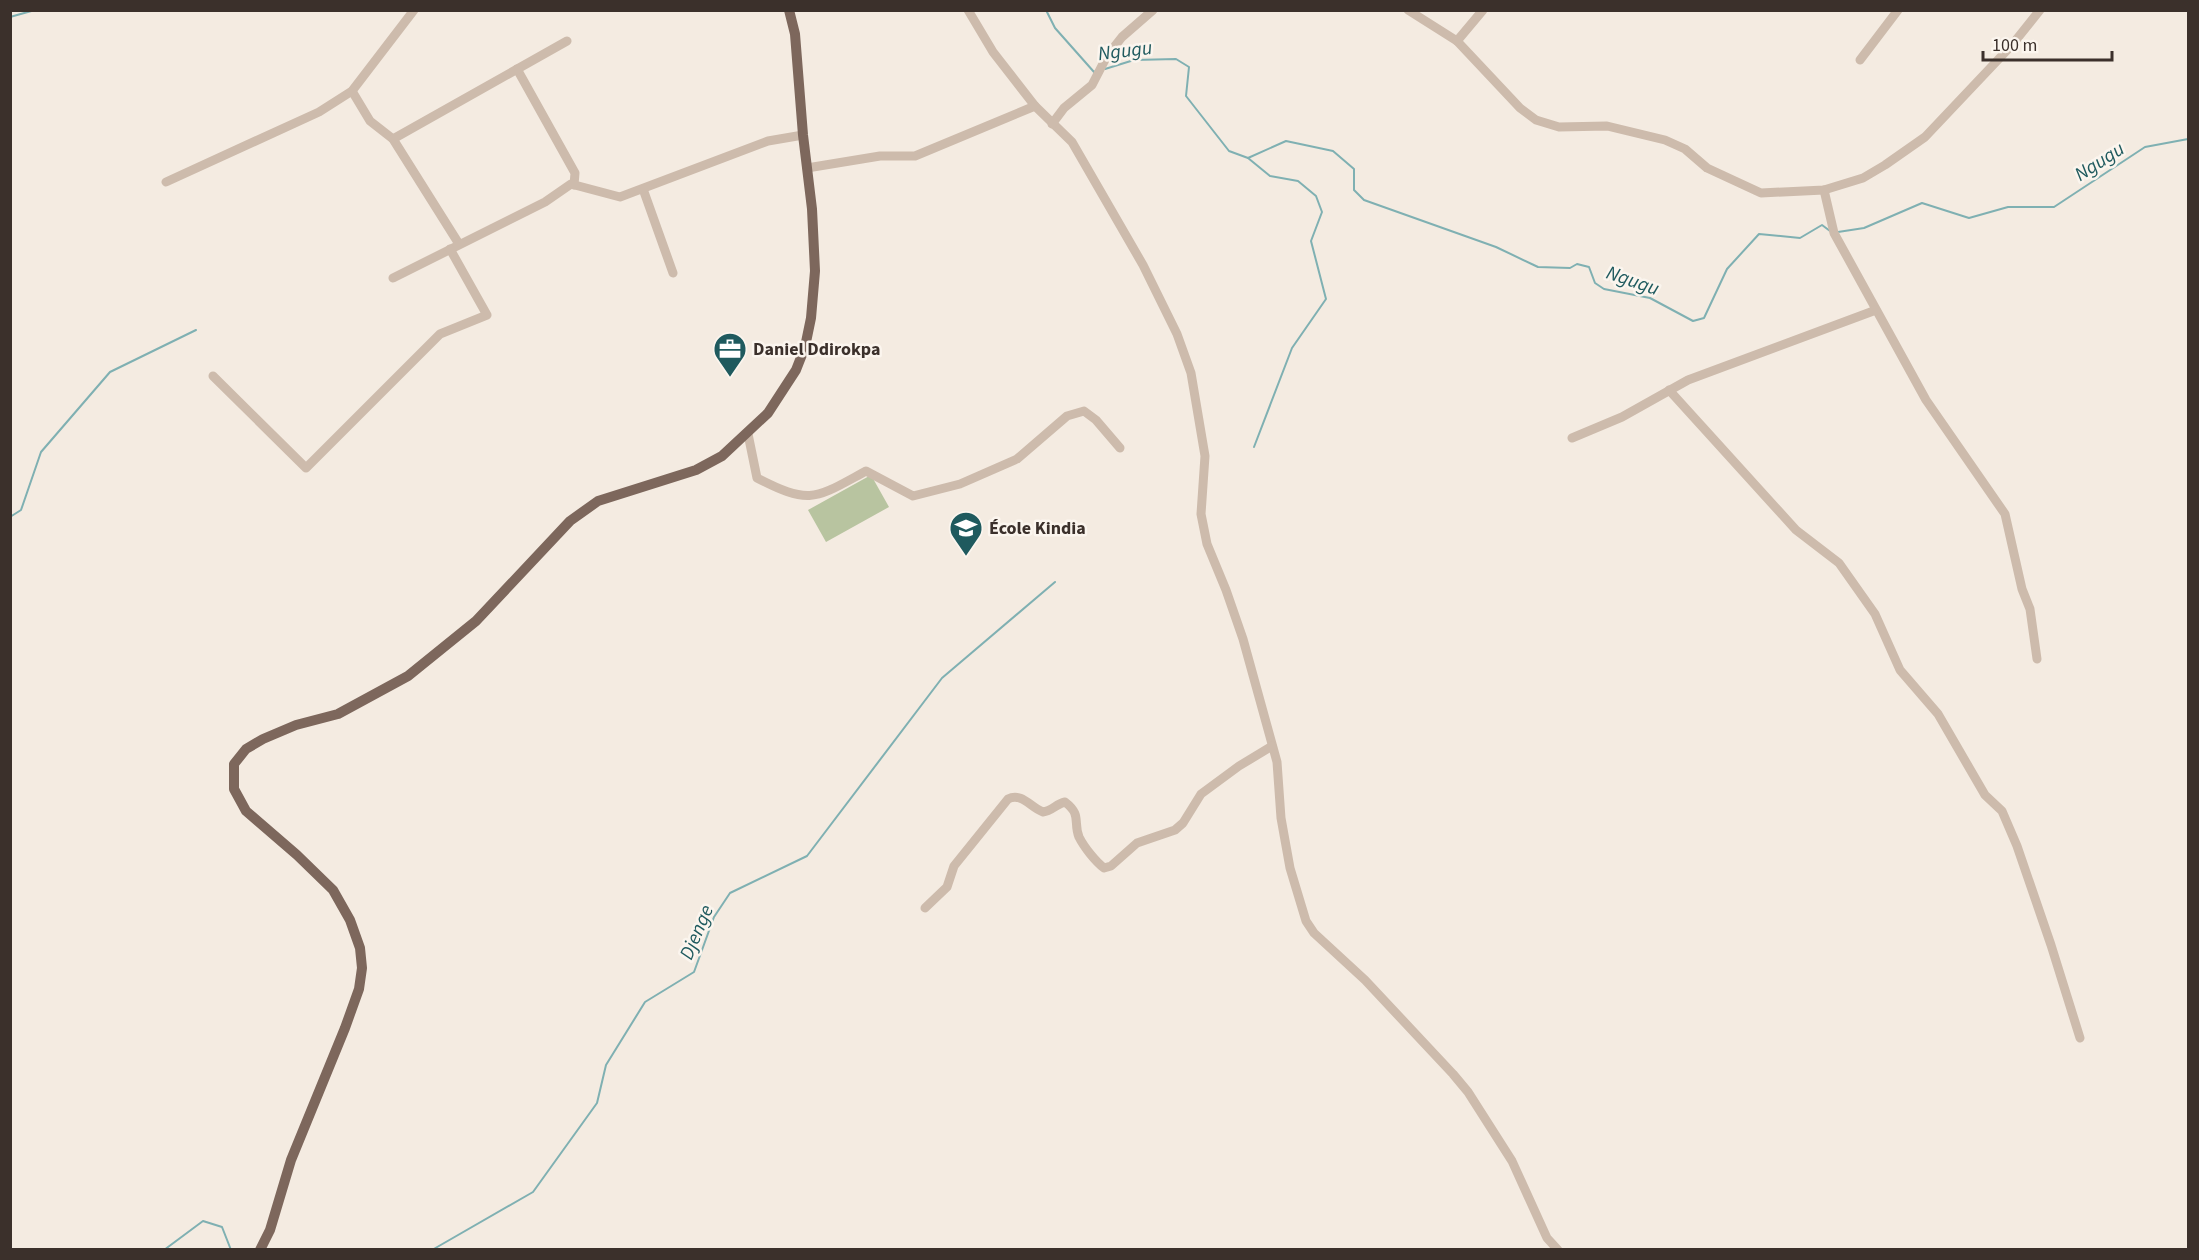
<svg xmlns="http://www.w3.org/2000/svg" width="2199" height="1260" viewBox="0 0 2199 1260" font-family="'Source Sans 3',sans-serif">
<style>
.green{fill:#b8c4a0}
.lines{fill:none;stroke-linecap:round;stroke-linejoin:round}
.stream{stroke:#7fb0b2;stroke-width:2}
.minor{stroke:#cdbbac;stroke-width:9}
.major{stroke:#7d675c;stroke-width:10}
.labels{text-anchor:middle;stroke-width:5;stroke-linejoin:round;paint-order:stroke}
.poi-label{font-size:18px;font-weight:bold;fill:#3b302b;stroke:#fbf5ee;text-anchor:start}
.water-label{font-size:20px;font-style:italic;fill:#1f5a5e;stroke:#fbf5ee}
</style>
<rect width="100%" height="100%" fill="#f4ebe1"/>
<path class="green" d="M871,475L889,507L826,542L808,510Z"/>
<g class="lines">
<g class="stream">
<path d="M1046,10L1055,28L1094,72L1096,71"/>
<path d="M10,17L35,10"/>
<path d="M1105,69L1134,60L1176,59L1189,67L1186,96L1229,151L1248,158L1270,176L1298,181L1316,196L1322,212L1311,241L1326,299L1292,348L1254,447"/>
<path d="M1248,158L1286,141L1333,151L1354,169V190L1364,200L1496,247L1538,267L1570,268L1577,264L1589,267L1595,283L1604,289L1650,298L1693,321L1704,318L1727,269L1759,234L1800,238L1822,225L1830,231"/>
<path d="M1838,232L1864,228L1922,203L1969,218L2008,207H2054L2145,147L2188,139"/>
<path d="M10,517L21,510L41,452L110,372L196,330"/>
<path d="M164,1250L203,1221L222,1227L231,1250"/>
<path d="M432,1250L533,1192L597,1103L606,1065L645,1002L694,972L714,917L730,893L807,856L942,678L1055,582"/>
</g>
<g class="minor">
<path d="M968,10L993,52L1035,106L1072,142L1143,265L1177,334L1191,373L1205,456L1201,514L1207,544L1226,590L1243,639L1277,762L1281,818L1290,868L1306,921L1314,933L1365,980L1453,1074L1468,1092L1512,1161L1547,1238L1558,1250"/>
<path d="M1408,10L1457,41L1520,108L1536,120L1559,127L1607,126L1665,140L1685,149L1707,168L1761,193L1824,190L1863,178L1885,165L1925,137L2012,45L2040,10"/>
<path d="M1457,41L1483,10"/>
<path d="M1860,60L1898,10"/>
<path d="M517,69L575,173L574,185"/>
<path d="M352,91L370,121L393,139L459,244"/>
<path d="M1052,124L1064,108L1092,85L1107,56L1122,37L1153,10"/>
<path d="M393,139L567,41"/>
<path d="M807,168L880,156H915L1035,106"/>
<path d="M166,182L319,112L352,91L414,10"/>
<path d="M643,189L673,273"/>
<path d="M1824,190L1834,233L1926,400L2005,514L2022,589L2030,609L2037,659"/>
<path d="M393,278L545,202L571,184L620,197L768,141L803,135"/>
<path d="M213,376L306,468L440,334L487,315L450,249"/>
<path d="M1669,390L1796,530L1839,563L1875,614L1900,670L1938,714L1985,795L2002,811L2017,846L2051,945L2080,1038"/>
<path d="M748,434L757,478C811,506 816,498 866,471L913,496L960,484L1017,459L1067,416L1084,411L1096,420L1120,448"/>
<path d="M1572,438L1622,417L1688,380L1876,310"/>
<path d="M925,908L947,887L954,866L1008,799C1022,792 1031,808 1043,812C1052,811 1056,804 1065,802C1082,815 1073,822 1079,837C1084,847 1095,861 1104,868L1111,866L1137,843L1175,830L1183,823L1201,794L1239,766L1272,746"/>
</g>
<path class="major" d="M260,1250L270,1230L291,1160L345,1028L359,989L362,968L360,948L350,920L333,890L297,855L246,811L234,789V764L246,749L263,739L296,725L338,714L408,676L476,621L570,521L598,501L696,470L722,456L768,413L796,370L805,347L811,318L815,271L812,209L803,135L795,34L789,10"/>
</g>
<defs>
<g id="office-pin" transform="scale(1.725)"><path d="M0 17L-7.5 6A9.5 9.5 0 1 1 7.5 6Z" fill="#1f5a5e" stroke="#fbf5ee"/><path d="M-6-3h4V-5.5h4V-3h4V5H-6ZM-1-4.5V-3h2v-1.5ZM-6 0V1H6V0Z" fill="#fff"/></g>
<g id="school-pin" transform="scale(1.725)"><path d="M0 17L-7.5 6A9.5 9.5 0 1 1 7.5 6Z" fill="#1f5a5e" stroke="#fbf5ee"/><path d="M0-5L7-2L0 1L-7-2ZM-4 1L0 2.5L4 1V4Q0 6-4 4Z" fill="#fff"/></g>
</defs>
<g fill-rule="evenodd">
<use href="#office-pin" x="730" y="349"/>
<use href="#school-pin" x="966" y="528"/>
</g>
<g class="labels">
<g class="poi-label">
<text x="753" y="355">Daniel Ddirokpa</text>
<text x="989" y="534">École Kindia</text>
</g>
<g class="water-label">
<text transform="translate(1125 50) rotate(-7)" y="7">Ngugu</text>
<text transform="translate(2099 161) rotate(-33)" y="7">Ngugu</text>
<text transform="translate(1633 280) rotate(19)" y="7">Ngugu</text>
<text transform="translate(696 932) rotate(-67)" y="7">Djenge</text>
</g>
</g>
<rect width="2199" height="1260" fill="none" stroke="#3b302b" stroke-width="24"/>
<path d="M1983 51v9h129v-9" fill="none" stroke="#3b302b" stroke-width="3"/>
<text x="1992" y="51" font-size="18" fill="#3b302b" stroke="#fbf5ee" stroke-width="4.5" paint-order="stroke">100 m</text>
</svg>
